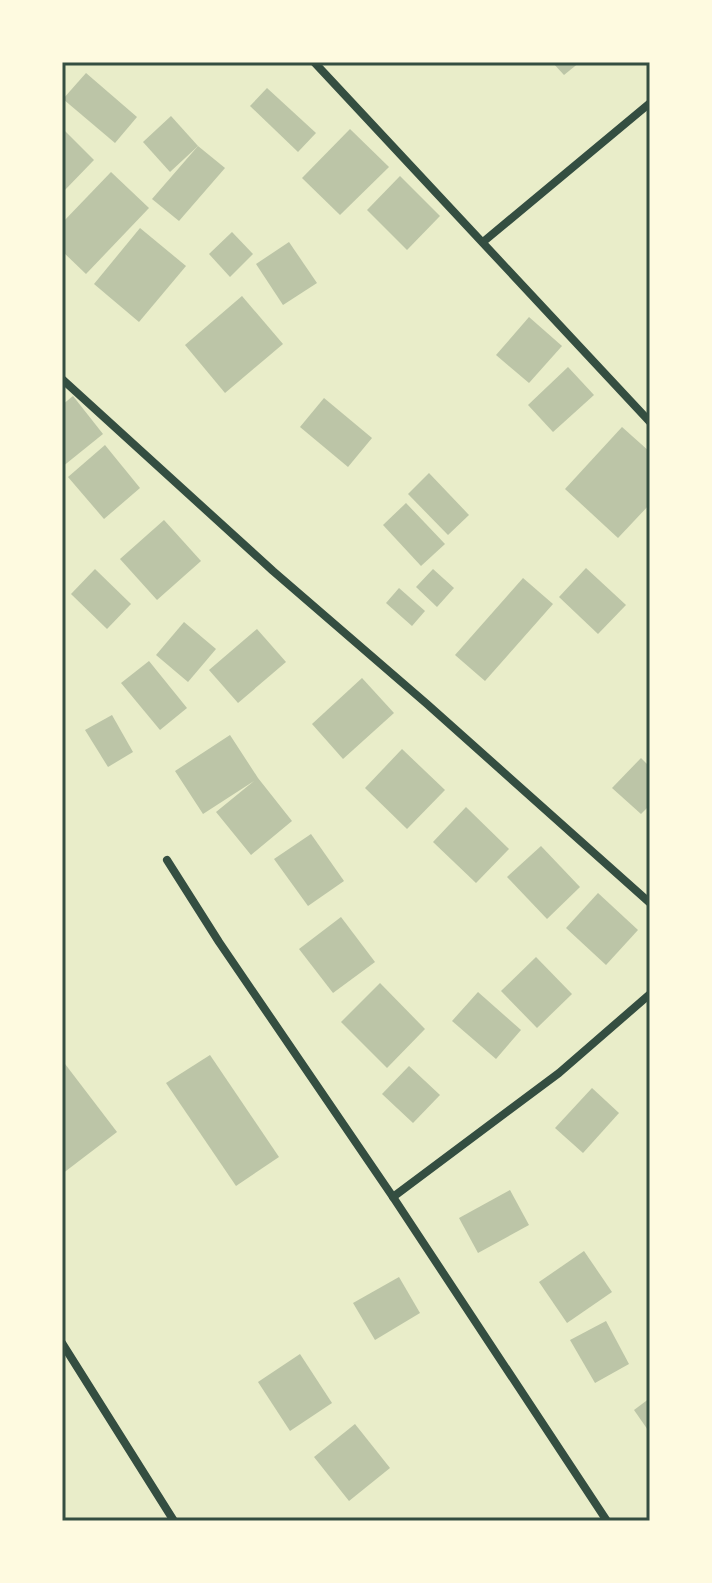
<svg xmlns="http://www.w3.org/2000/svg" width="712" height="1583" viewBox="0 0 712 1583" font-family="'Varela Round',sans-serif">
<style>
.building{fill:#bcc5a7}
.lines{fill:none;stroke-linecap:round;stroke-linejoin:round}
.minor{stroke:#344e41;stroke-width:8}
.neatline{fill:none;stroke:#344e41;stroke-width:3}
</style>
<rect width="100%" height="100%" fill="#e9edc9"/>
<g class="building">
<path d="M552,62H580L564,75Z"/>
<path d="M86,73L137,117L115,143L63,99Z"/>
<path d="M267,88L316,133L298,152L250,106Z"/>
<path d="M171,116L198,146L170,172L143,142Z"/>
<path d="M62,128L94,160L62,193Z"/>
<path d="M350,129L389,167L340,215L302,178Z"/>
<path d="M198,146L225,168L179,221L152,199Z"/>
<path d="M111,172L149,208L86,274L62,251V223Z"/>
<path d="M400,176L440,216L407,250L367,210Z"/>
<path d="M140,228L186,266L139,322L94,284Z"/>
<path d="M232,232L253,254L230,277L209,254Z"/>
<path d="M289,242L317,283L283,305L256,264Z"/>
<path d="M242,296L283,344L225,393L185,345Z"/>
<path d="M529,317L562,346L529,383L496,355Z"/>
<path d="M568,367L594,395L553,432L528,405Z"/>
<path d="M73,396L103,434L62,467V405Z"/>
<path d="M324,398L372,438L348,467L300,427Z"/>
<path d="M622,427L650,452V504L618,538L565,489Z"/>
<path d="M105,445L140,488L104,519L68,477Z"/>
<path d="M429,473L469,515L448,535L408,494Z"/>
<path d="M406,503L445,544L421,566L383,525Z"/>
<path d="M164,520L201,561L157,600L120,559Z"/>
<path d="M586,568L626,605L598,634L559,597Z"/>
<path d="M95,569L131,604L107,629L71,594Z"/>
<path d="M433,569L454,588L437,607L416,587Z"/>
<path d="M523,578L553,604L485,681L455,655Z"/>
<path d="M399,588L425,611L412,626L386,603Z"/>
<path d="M184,622L216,649L188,682L156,655Z"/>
<path d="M257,629L286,662L238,703L209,670Z"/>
<path d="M149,661L187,708L160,730L121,683Z"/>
<path d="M362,678L394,713L343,759L312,724Z"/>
<path d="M112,715L133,752L108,767L85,730Z"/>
<path d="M230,735L258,778L292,821L251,855L216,812L254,781L203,814L175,771Z"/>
<path d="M402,749L445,790L407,829L365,788Z"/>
<path d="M641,758L650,767V805L641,814L612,788Z"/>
<path d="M466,807L509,849L476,883L433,842Z"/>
<path d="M311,834L344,881L308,906L274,859Z"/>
<path d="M541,846L580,887L547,919L507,877Z"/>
<path d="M598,893L638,930L606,965L566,928Z"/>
<path d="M341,917L375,962L333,993L299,949Z"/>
<path d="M536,957L572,994L537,1028L501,991Z"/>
<path d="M380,983L425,1029L387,1068L341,1022Z"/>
<path d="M478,992L521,1030L496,1059L452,1021Z"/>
<path d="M210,1055L279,1157L236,1186L166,1083Z"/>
<path d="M62,1060L117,1132L62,1174Z"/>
<path d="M409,1066L440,1095L413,1123L382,1094Z"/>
<path d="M592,1088L619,1113L583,1153L555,1128Z"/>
<path d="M510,1190L529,1225L478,1253L459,1218Z"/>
<path d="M584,1251L612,1292L567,1323L539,1282Z"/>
<path d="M399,1277L420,1313L375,1340L353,1303Z"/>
<path d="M606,1321L629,1364L595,1383L570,1340Z"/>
<path d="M300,1354L332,1403L290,1431L258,1382Z"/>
<path d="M650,1398V1433L634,1410Z"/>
<path d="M355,1424L390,1468L349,1501L314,1457Z"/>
</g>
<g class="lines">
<g class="minor">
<path d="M314,62L650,422"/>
<path d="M483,242L650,103"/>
<path d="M62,379L273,571L427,704L650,903"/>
<path d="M167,860L219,942L393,1197L607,1521"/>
<path d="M393,1197L559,1073L650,994"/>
<path d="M62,1343L174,1521"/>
</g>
</g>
<rect width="712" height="1583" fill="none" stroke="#fefae0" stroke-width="128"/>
<rect x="64" y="64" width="584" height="1455" class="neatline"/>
</svg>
